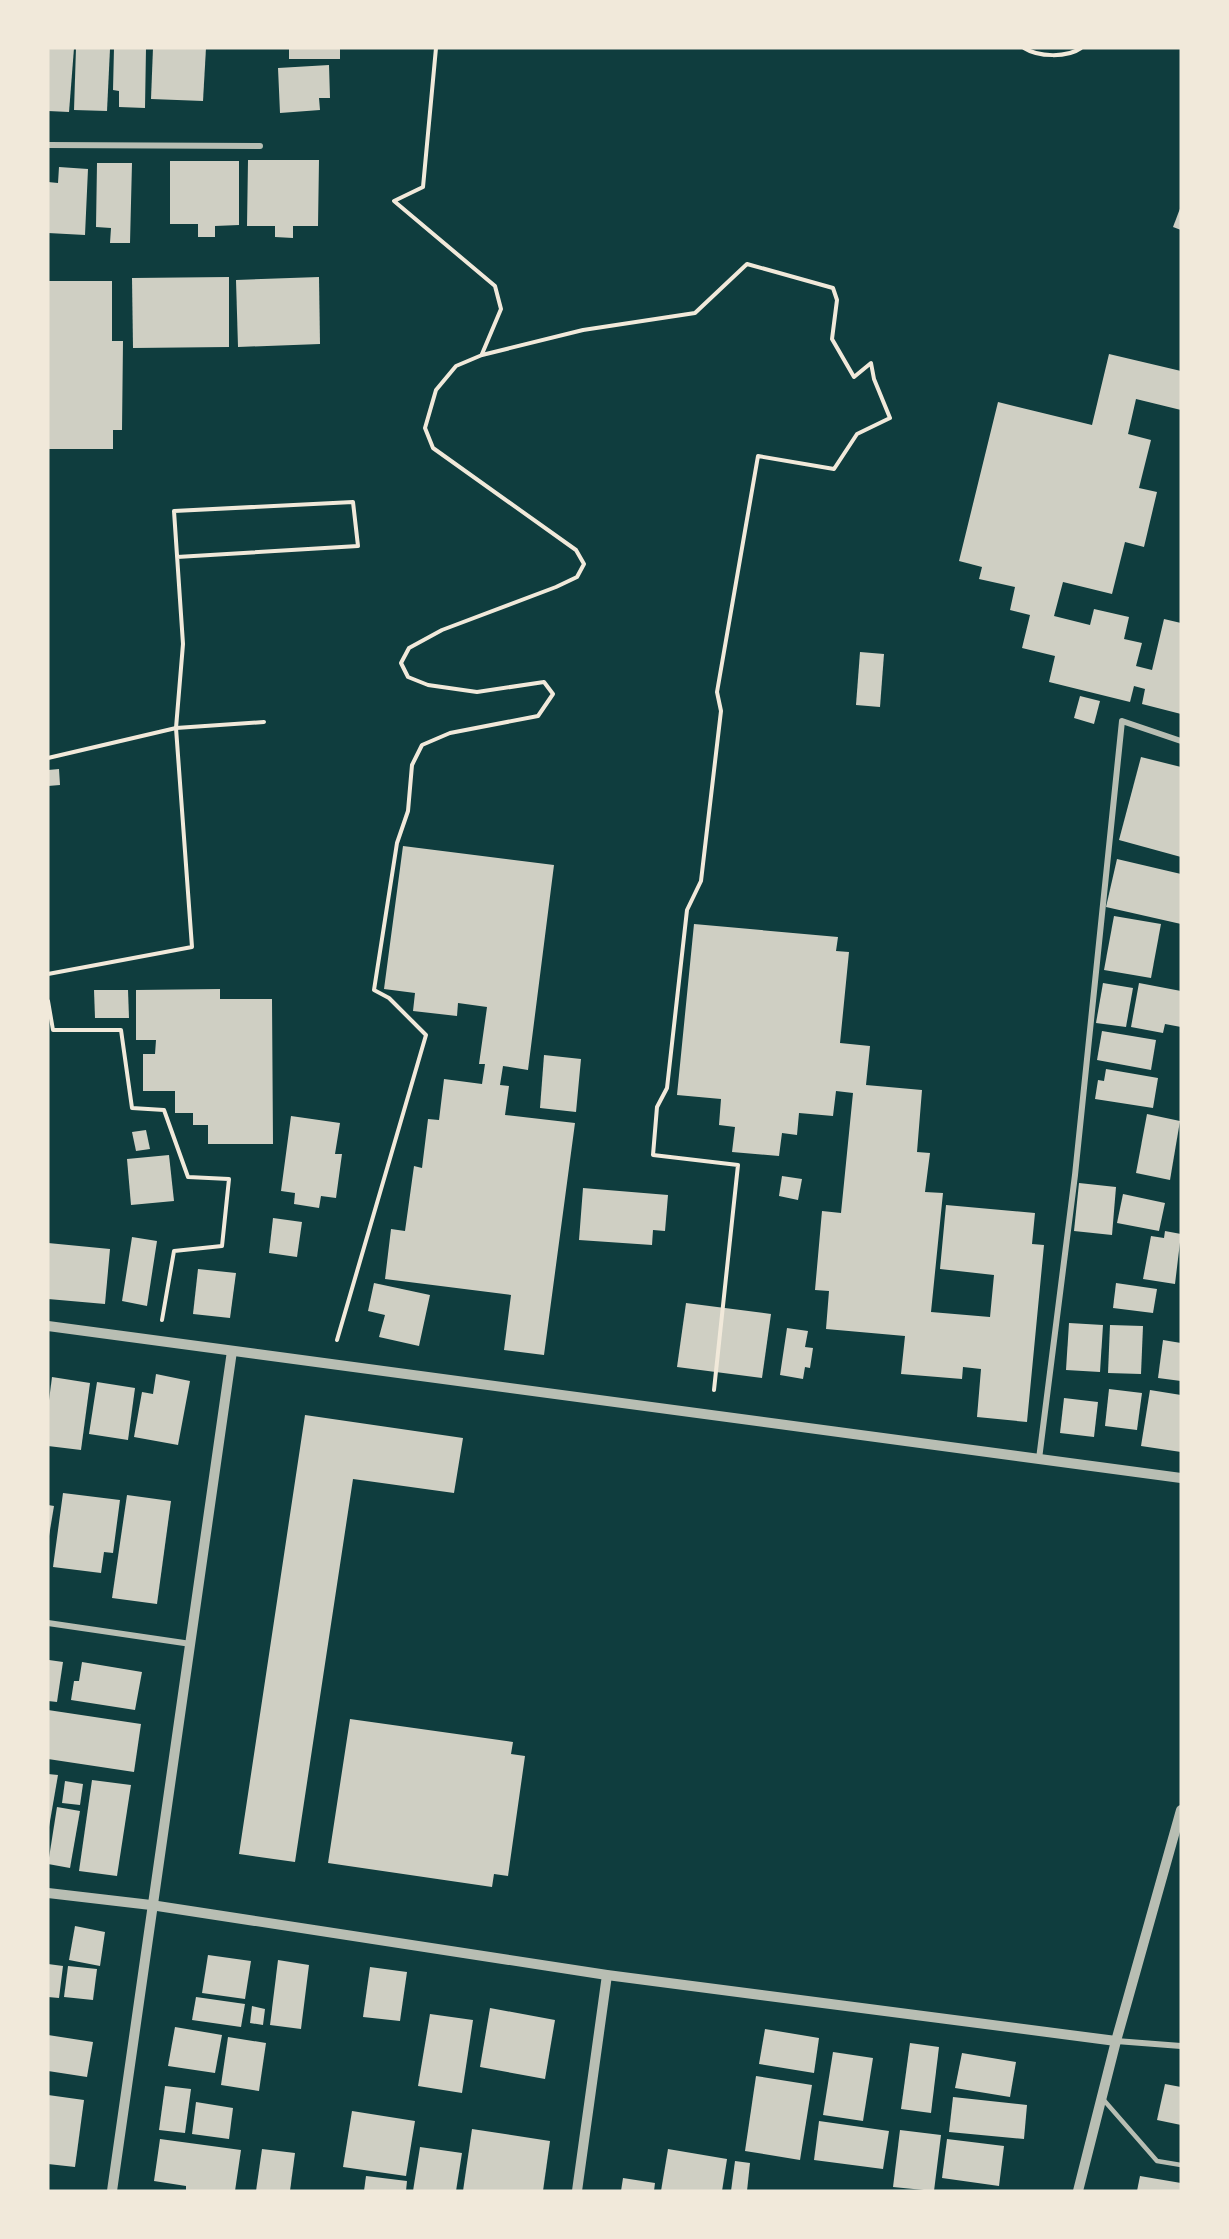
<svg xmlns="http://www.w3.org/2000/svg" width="1229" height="2239" viewBox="0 0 1229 2239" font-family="'DM Sans',sans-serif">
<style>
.building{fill:#cfcfc3}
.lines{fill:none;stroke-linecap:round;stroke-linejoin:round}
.path{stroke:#f1e9da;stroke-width:4}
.service{stroke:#b8beb3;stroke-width:4.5}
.minor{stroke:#b8beb3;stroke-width:6}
.tertiary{stroke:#b8beb3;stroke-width:10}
</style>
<rect width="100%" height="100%" fill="#0f3d3e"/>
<g class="building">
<path d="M48,48H74L69,112L48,111Z"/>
<path d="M76,48L110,49L107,111L74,110Z"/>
<path d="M114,48H146L145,108L119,107V91L113,90Z"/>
<path d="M153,48H206L203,101L151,99Z"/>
<rect x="289" y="48" width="51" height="11"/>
<path d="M329,65L330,98H319L320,110L280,113L278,68Z"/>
<path d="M248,160H319L318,226H293V238L275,237V226H247Z"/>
<path d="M170,161H239V225L215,226V237H198V224H170Z"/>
<path d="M97,163H132L130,243H110L111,228L96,227Z"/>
<path d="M59,167L88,169L85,235L48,233V182L58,183Z"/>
<path d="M1181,206V230L1173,227Z"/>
<path d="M229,277V347L133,348L132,278Z"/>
<path d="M319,277L320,344L238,347L236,280Z"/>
<path d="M48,281H112V341H123L122,430H113V449H48Z"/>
<path d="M1109,354L1181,371V410L1136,399L1128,434L1151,440L1139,488L1157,492L1144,547L1125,542L1112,594L1063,582L1054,616L1090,625L1094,609L1129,617L1124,639L1142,643L1136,666L1152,670L1164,619L1181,623V714L1142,704L1145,689L1134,686L1130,702L1049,682L1055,656L1022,648L1030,615L1010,610L1015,587L979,579L982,567L959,561L998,402L1092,425Z"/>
<path d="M860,652L884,654L880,707L856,705Z"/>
<path d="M1080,696L1100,701L1094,724L1074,718Z"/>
<path d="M1141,757L1181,767V857L1119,840Z"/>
<path d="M59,769L60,785L48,786V770Z"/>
<path d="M403,846L554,865L528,1070L503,1066L500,1085L509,1086L505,1115L575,1123L544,1355L504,1350L511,1295L385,1279L391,1229L405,1231L414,1166L422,1168L428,1119L439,1120L444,1079L482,1084L485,1064H479L487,1007L458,1003L457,1016L413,1011L415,993L384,989Z"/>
<path d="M1117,859L1181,874V924L1106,907Z"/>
<path d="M1114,916L1161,924L1151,978L1104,970Z"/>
<path d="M694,924L838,937L836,951L849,952L840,1043L870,1046L866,1085L922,1090L917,1152L930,1153L925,1192L943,1193L931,1312L990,1317L994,1275L940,1269L946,1205L1035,1213L1032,1244L1044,1245L1027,1422L977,1417L981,1369L963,1367L962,1379L901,1374L905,1336L826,1329L829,1291L815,1290L822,1211L841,1213L853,1093L836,1091L833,1116L799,1113L797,1135L782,1133L779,1156L732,1152L735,1127L719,1125L721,1099L677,1095Z"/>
<path d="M1103,983L1133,988L1126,1027L1096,1023Z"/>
<path d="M1139,983L1181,991V1027L1165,1024L1163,1033L1131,1027Z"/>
<path d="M220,989V999H272L273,1144H208V1125H193V1113H175V1091H143V1054H155L156,1040H136V990Z"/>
<path d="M94,990H128L129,1018H95Z"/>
<path d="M1102,1031L1156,1040L1151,1070L1097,1060Z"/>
<path d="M544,1055L581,1059L576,1112L540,1108Z"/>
<path d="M1106,1069L1158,1078L1153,1108L1095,1099L1098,1080L1104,1081Z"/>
<path d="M1147,1114L1180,1121L1170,1180L1136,1173Z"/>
<path d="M291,1116L340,1123L335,1154H342L336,1198L321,1196L319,1208L294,1204L295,1193L281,1191Z"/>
<path d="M146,1130L150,1149L136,1151L132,1132Z"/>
<path d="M169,1155L174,1201L131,1205L127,1159Z"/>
<path d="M782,1176L802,1179L798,1200L779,1196Z"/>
<path d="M1079,1183L1116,1187L1112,1235L1074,1231Z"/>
<path d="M583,1188L668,1195L665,1231L653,1230L652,1245L579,1240Z"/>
<path d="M1123,1194L1165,1203L1159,1231L1117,1223Z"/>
<path d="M273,1218L302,1222L297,1257L269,1253Z"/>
<path d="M1165,1231L1181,1234L1175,1284L1143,1279L1151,1236L1164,1238Z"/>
<path d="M132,1237L157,1241L147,1306L122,1301Z"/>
<path d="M48,1243L110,1249L105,1304L48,1299Z"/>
<path d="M198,1269L236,1273L230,1318L193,1314Z"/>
<path d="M374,1283L430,1295L419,1346L379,1337L385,1315L368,1311Z"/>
<path d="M1116,1283L1157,1289L1153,1313L1113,1308Z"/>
<path d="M686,1303L771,1314L762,1378L677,1367Z"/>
<path d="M1069,1323L1103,1325L1100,1372L1066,1370Z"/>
<path d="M1110,1325L1143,1326L1141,1374L1108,1373Z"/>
<path d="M787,1328L808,1331L805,1347L813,1348L810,1368L805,1367L803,1379L780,1375Z"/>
<path d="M1163,1340L1181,1343V1381L1158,1378Z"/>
<path d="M156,1374L190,1381L178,1445L134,1437L142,1392L153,1394Z"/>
<path d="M52,1377L90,1383L81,1450L48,1446V1408Z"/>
<path d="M97,1382L135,1388L128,1440L89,1434Z"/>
<path d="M1109,1389L1142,1393L1137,1430L1105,1426Z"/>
<path d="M1150,1390L1181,1395V1452L1141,1446Z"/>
<path d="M1064,1398L1098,1402L1094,1437L1060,1433Z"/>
<path d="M305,1415L463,1438L454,1493L353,1479L295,1862L239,1854Z"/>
<path d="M63,1493L120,1500L113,1553L104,1552L101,1573L53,1567Z"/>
<path d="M127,1495L171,1501L157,1604L112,1598Z"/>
<path d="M48,1505L54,1506L49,1536H48Z"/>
<path d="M49,1660L63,1662L57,1702L48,1701Z"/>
<path d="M82,1662L142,1672L135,1710L71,1700L74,1681H79Z"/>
<path d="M48,1710L141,1724L134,1772L48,1759Z"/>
<path d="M350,1719L513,1742L511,1754L525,1756L508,1876L494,1874L492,1887L328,1863Z"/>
<path d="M48,1774L58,1775L49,1827H48Z"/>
<path d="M92,1780L131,1785L117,1876L79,1871Z"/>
<path d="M65,1781L83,1784L80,1805L62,1803Z"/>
<path d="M57,1807L80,1811L70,1868L48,1864Z"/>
<path d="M75,1926L105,1932L100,1966L69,1960Z"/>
<path d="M208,1955L251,1961L245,1999L202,1993Z"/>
<path d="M278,1960L309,1965L301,2029L270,2025Z"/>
<path d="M48,1964L63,1966L59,1998L48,1997Z"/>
<path d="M68,1966L97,1969L93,2000L64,1997Z"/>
<path d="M370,1967L407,1972L400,2021L363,2017Z"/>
<path d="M196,1997L245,2004L241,2027L192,2020Z"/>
<path d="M252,2006L265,2009L263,2025L250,2023Z"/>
<path d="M490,2008L555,2020L545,2079L480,2067Z"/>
<path d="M430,2014L473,2020L462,2093L418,2086Z"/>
<path d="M175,2027L222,2035L215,2073L168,2066Z"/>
<path d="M765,2029L819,2038L814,2073L759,2064Z"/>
<path d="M48,2035L93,2042L87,2077L48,2071Z"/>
<path d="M228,2037L266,2043L259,2091L221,2085Z"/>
<path d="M910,2043L939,2047L931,2113L901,2109Z"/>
<path d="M833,2052L873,2058L863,2121L823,2115Z"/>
<path d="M962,2053L1016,2062L1010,2097L955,2088Z"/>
<path d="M756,2076L812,2085L800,2160L745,2151Z"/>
<path d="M1165,2084L1181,2087V2125L1157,2120Z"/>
<path d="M165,2086L191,2089L185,2133L159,2130Z"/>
<path d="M48,2095L84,2100L75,2167L48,2164Z"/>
<path d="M953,2097L1027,2105L1024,2139L949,2132Z"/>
<path d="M196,2102L233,2108L229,2139L192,2134Z"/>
<path d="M352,2111L415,2121L406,2176L343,2167Z"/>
<path d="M819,2121L889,2131L883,2169L814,2160Z"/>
<path d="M472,2129L550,2141L543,2191H463Z"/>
<path d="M900,2130L941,2135L934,2191L893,2187Z"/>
<path d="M160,2139L241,2150L235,2191H186V2186L154,2181Z"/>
<path d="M947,2139L1004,2146L999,2186L942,2178Z"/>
<path d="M420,2147L462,2153L456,2191H413Z"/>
<path d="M262,2149L295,2153L290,2191H256Z"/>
<path d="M668,2149L727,2159L722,2191H661Z"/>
<path d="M735,2161L750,2163L747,2191H731Z"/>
<path d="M366,2176L407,2181L406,2191H364Z"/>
<path d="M1140,2176L1181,2183V2191H1137Z"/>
<path d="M623,2178L655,2183L654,2191H621Z"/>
</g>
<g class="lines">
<g class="path">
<path d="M436,48L423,187L394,201L495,286L501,309L482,354"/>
<path d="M1024,48C1038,57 1067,58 1081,48"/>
<path d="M48,758L176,728L264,722"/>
<path d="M48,974L192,947L176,728L183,644L174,511L353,502L358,546L177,557"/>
<path d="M48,1001L53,1030H121L132,1108L164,1110L188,1177L229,1179L222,1246L174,1251L162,1320"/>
<path d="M337,1340L426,1035L389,998L374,990L397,843L408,811L412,765L422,745L450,733L538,716L553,694L544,682L477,692L428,685L408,677L401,663L409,648L442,630L556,587L577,577L584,564L576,550L433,448L425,428L436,390L456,366L482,355L583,330L695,313L747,264L833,288L837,300L832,339L854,377L871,363L874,379L890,418L857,434L834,469L758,456L717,692L721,711L701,881L687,910L667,1088L657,1107L653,1155L738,1165L714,1390"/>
</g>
<path class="service" d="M1102,2098L1157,2161L1181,2165"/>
<g class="minor">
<path d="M48,145L260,146"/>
<path d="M1039,1459L1075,1175L1122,721L1181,741"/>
<path d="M48,1623L191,1644"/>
<path d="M1116,2041L1181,2046"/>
</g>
<g class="tertiary">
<path d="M48,1326L1181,1478"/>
<path d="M48,1893L151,1905L607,1975L1116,2041"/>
<path d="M112,2191L232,1351"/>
<path d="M577,2191L607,1975"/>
<path d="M1078,2191L1116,2041L1181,1810"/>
</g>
</g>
<rect width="1229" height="2239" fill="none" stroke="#f1e9da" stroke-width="99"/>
</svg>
